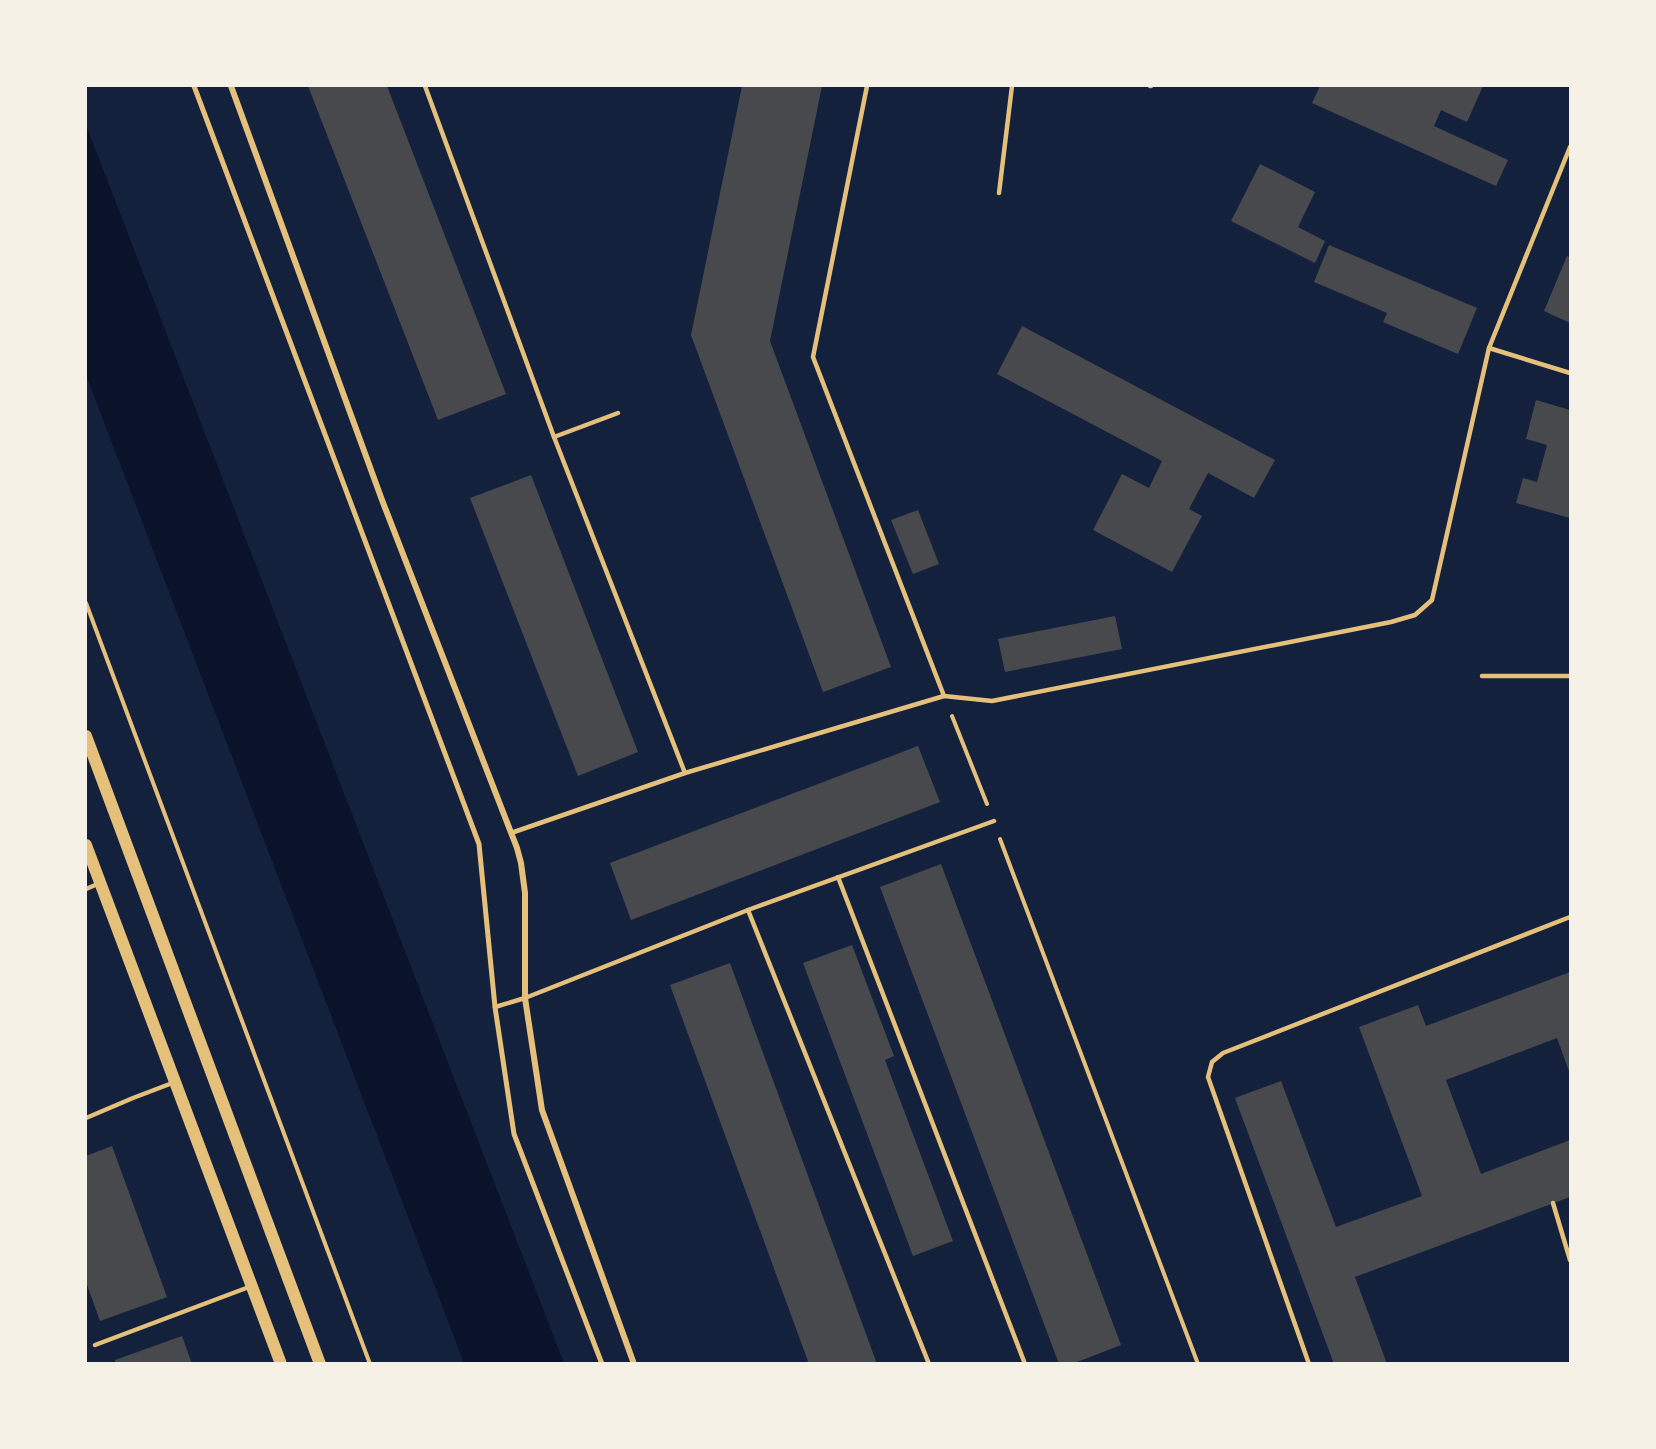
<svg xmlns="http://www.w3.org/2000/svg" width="1656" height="1449" viewBox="0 0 1656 1449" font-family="'IBM Plex Sans',sans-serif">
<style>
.water{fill:#0b132b}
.building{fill:#48494c}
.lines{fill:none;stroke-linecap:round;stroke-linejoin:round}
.path{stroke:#e5c07b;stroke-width:4}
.service{stroke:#e5c07b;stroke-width:4.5}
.pedestrian{stroke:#e5c07b;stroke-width:5}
.minor{stroke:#e5c07b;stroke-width:6}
.secondary{stroke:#e5c07b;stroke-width:12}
</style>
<rect width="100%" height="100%" fill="#14213d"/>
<path class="water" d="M86,125L564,1363H464L86,375Z"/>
<g class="building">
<path d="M308,86H387L506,394L438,420Z"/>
<path d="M742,86H822L770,341L891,667L823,692L691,335Z"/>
<path d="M1320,86H1483L1467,122L1441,110L1434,126L1508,160L1496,186L1312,103Z"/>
<path d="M1260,164L1315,192L1298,227L1325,241L1315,263L1231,221Z"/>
<path d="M1329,245L1477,308L1458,354L1383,322L1387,313L1314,282Z"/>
<path d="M1567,256L1570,258V323L1544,311Z"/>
<path d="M1022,326L1275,460L1254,498L1208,473L1189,509L1202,516L1172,572L1093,530L1122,474L1149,488L1162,461L997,374Z"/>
<path d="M1536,400L1570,410V518L1516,503L1523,478L1537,482L1547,445L1526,439Z"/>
<path d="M531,475L638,752L578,776L470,498Z"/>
<path d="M918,510L939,564L913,574L891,520Z"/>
<path d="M1115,616L1122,649L1005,672L998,639Z"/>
<path d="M918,746L940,802L631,920L610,863Z"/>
<path d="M941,864L1121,1345L1072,1364H1059L880,887Z"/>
<path d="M852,945L894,1056L885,1060L953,1241L913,1256L803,963Z"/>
<path d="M730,963L877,1364H809L670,985Z"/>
<path d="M1570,972V1074L1557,1038L1446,1080L1481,1174L1570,1140V1197L1355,1277L1387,1364H1334L1235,1098L1281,1081L1336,1227L1422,1196L1359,1027L1418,1005L1426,1026Z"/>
<path d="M112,1146L167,1297L100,1321L86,1282V1156Z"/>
<path d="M182,1336L192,1364H116L115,1360Z"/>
</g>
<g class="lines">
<g class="path">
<path d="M86,603L370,1364"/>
<path d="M952,716L987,804"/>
<path d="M1000,839L1198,1364"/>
</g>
<g class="service">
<path d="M425,86L554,437L685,773"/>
<path d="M867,86L813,357L944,696"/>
<path d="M1150,86H1151"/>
<path d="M999,193L1012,86"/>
<path d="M1489,348L1570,373"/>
<path d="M554,437L618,413"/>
<path d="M1482,676H1570"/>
<path d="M511,833L685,773L944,696L992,701L1391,622L1415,615L1432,600L1489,348L1570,147"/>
<path d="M838,877L1025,1364"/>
<path d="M86,889L100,883"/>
<path d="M748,910L929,1364"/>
<path d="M495,1007L525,998L748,910L994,821"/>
<path d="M86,1118L133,1098L175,1082"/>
<path d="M1553,1203L1570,1260"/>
<path d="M95,1345L249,1287"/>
<path d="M1309,1364L1208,1077L1212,1062L1223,1053L1570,917"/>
</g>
<path class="pedestrian" d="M194,86L479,844L495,1007L514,1134L602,1364"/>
<path class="minor" d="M231,86L382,500L517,848L521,863L525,893V998L542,1110L634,1364"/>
<g class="secondary">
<path d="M86,736L320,1364"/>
<path d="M86,845L281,1364"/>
</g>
</g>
<rect width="1656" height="1449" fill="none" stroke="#f6f1e7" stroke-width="174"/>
</svg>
